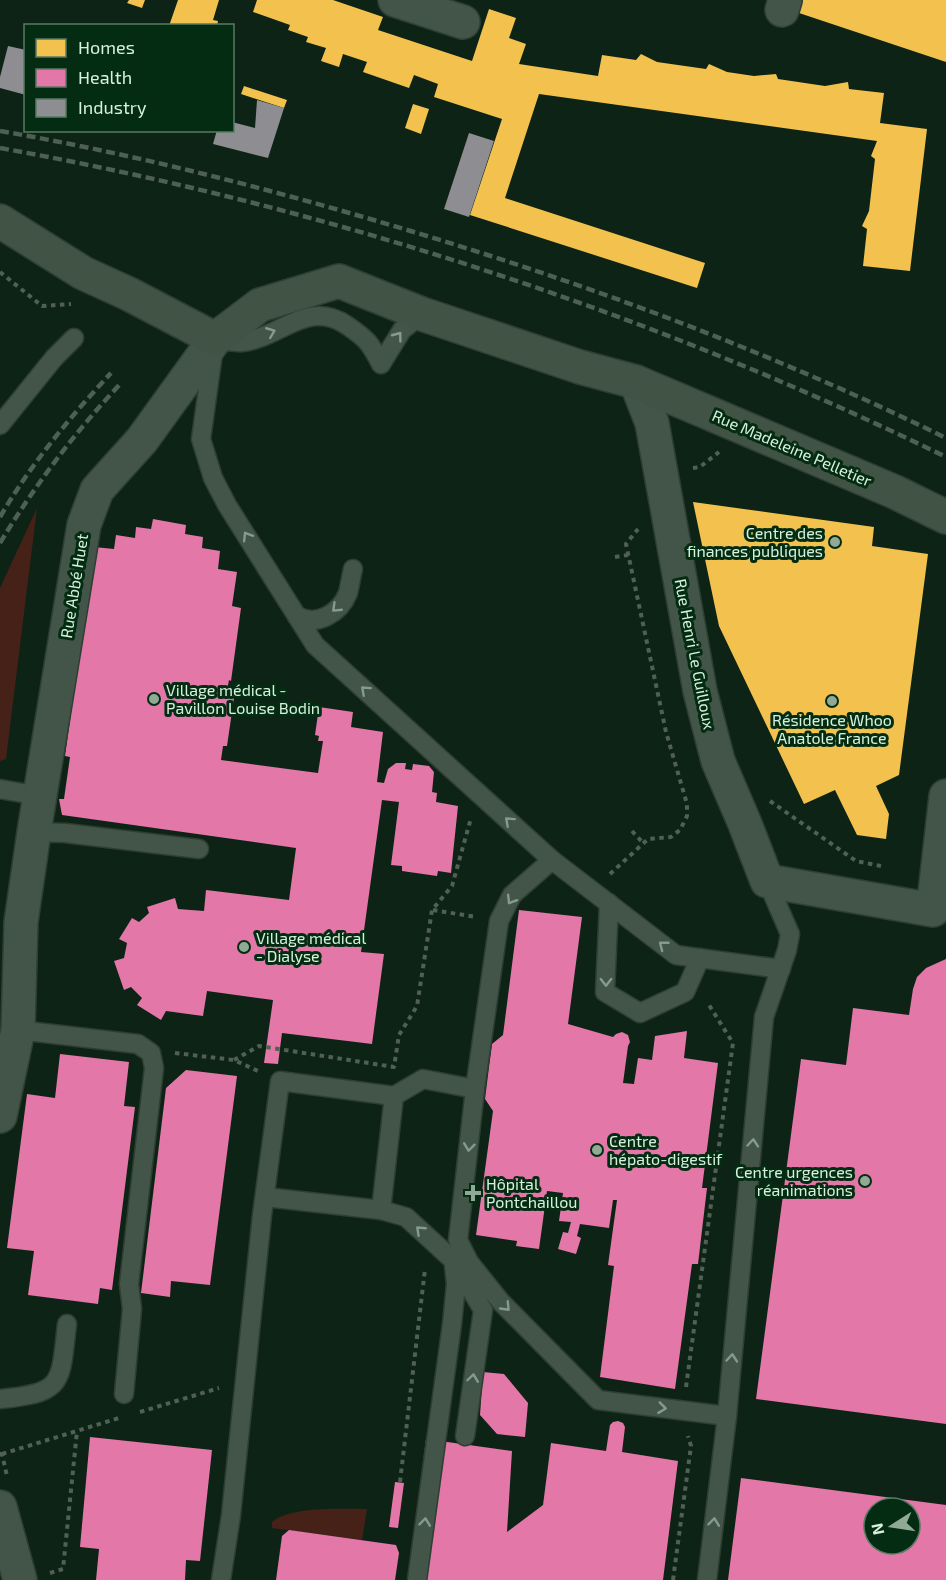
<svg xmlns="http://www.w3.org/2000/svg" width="946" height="1580" viewBox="0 0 946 1580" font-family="'Exo 2',sans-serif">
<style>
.green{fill:#462118}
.homes{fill:#f2c14e}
.health{fill:#e377a8;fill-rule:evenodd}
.industry{fill:#8d8d92}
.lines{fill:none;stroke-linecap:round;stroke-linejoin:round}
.lane-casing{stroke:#2e3e32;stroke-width:21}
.street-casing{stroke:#2e3e32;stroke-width:36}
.secondary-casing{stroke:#2e3e32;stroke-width:36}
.path{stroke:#506055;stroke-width:4;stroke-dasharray:4.5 4.5;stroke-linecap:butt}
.lane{stroke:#425548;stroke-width:18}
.street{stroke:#425548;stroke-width:33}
.secondary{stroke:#405345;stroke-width:33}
.rail{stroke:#4e5f54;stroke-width:4.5;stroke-dasharray:9 4.5;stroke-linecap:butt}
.oneway{stroke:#859c8b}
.poi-dot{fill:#90aa96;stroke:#042c13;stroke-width:2}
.labels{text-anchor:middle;stroke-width:6;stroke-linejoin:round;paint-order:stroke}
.street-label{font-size:16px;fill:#d7f2dc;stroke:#042c13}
.poi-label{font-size:16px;fill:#d7f2dc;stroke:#042c13;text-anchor:start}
</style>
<rect width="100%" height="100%" fill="#0d2315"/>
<g class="green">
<path d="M37,508L6,759L0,761V588Z"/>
<path d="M367,1509L362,1540L272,1528V1522C290,1506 343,1509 367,1509Z"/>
</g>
<g class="homes">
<path d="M129,0H145L142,8L127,3Z"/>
<path d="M178,0H219L213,20L218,21L217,26H169Z"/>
<path d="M257,0H333L383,17L378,30L472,61L489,9L516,18L509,38L526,44L519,64L598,76L602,55L636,60L641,54L657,62L706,69L709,64L727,72L754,76L776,74L778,79L825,86L848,82L849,89L884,93L880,123L927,129L910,271L863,266L867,229L862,226L869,211L875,159L871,156L877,141L539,94L505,198L705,263L697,288L470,215L502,119L434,97L438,84L414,75L409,88L363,72L367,62L343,54L339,67L321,61L326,48L306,42L308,37L288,30L290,25L253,12Z"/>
<path d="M803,0H946V62L799,13Z"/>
<path d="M244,86L287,100L284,108L241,94Z"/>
<path d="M413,104L429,109L421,134L405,128Z"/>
<path d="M693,502L874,527L872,546L928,554L899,775L876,786L889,814L886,839L857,835L835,790L804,804L719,626Z"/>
</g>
<g class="health">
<path d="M153,519L186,525L185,534L203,537L202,548L220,551L218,569L237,572L232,606L241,608L231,681L229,680L227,691H235L227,746H223L221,760L318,773L323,741H318L319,736L315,735L319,707L353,712L351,727L383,732L377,782L384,783L388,769L396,763H406L405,769L412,770L413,764L429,766L434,772L432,792L437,793L436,802L458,806L451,873L438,871L437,876L402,871V866L391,865L399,802L382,800L361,952L384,954L372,1044L282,1033L278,1064L264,1063L273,1000L207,991L203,1016L166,1011L161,1020L137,1005L142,998L131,987L124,990L114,961L124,958L127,943L119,939L132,918L139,922L149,913L147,907L175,898L178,909L204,911L206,890L289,900L296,848L62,815L59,799H64L70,757L65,756L94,547L114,549L116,535L135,538L136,527L151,529Z"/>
<path d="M519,910L582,917L568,1024L613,1037L616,1034L622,1032L628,1035L630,1042L628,1046L623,1083L634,1084L638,1058L652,1060L655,1036L687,1031L684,1058L718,1063L702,1188H707L698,1264H692L675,1389L600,1377L614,1266L608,1265L617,1200H613L609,1228L580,1224L577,1236L581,1238L576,1254L558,1249L563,1232L568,1233L571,1222L559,1221L563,1193L547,1191L539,1249L516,1246L517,1241L476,1235L493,1111L485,1099L489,1067L492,1044L503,1035Z"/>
<path d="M946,959V1424L756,1399L801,1059L846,1065L853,1008L909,1015L913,989L917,977L926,968Z"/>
<path d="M60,1054L129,1062L124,1106L135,1107L112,1290L100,1288L98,1304L28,1295L34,1251L7,1248L27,1094L55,1098Z"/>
<path d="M186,1070L237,1076L210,1285L171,1281L170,1297L141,1293L166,1088Z"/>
<path d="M483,1372L504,1374L528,1403L525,1437L497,1434L480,1415Z"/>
<path d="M618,1421L623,1423L625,1427L622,1452L678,1461L663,1580H408L426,1439L512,1451L507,1532L543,1505L551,1443L606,1451L610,1425L613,1422Z"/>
<path d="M90,1437L212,1450L200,1561L186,1560L185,1580H96L99,1549L80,1547Z"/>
<path d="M741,1478L946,1505V1580H728ZM874,1508H910V1544H874Z"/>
<path d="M395,1482L404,1483L398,1528L389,1527Z"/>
<path d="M289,1530L396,1545L399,1553L395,1580H276L282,1536Z"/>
</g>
<g class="industry">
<path d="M8,46L26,50V95L0,88V77Z"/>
<path d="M257,100L284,108L268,158L213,144L217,130H232V122L255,128Z"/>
<path d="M469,133L494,141L469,217L444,209Z"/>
</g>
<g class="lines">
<g class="lane-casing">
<g id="lane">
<path d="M381,364C370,343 368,340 348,326C308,298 282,337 243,342C234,343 223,340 215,339L201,439L213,478L227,505L315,645L552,860L676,955L781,969"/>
<path d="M381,364L402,330L422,314"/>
<path d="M0,425L54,358L74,338"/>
<path d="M297,616C317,627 340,613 348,593C350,585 351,577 353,569"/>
<path d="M0,789L40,796"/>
<path d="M34,832L65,833L199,849"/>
<path d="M552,860L512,895L499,921L475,1089L458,1240L469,1262L501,1302L598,1400L727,1416"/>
<path d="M609,903L605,992L640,1013L685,992L700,958"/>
<path d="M18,1030L138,1044L151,1053L154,1068L129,1284L132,1309L124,1394"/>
<path d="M265,1197L381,1210L406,1217L454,1261L483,1310L465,1436"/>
<path d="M381,1210L394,1096"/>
<path d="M0,1399C65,1393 60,1383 67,1324"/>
<path d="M221,1580L231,1515L262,1215L280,1081L394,1096L423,1079L475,1089"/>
<path d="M417,1580L452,1324L456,1284L454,1266"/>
<path d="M707,1580L727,1416L764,1017L787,950L790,934L767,881"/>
</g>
</g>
<g class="street-casing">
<g id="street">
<path d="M395,0L463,22"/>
<path d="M782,10L785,0"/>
<path d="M636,382L652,423L700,691L718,761L745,824L767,881L933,910L946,796"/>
<path d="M0,1116L18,1030L21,922L34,832L84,525L97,490L142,440L215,339"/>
<path d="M0,1507L20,1580"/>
</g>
</g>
<g class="secondary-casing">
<path id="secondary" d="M0,221L83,273L129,294L215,339L260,305L339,281L422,314L580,367L636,382L895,492L946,517"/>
</g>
<g class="path">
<path d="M0,272L42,306L71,304"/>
<path d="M693,468L700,467L719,452"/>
<path d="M615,557L628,555"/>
<path d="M770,801L856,861L881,866"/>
<path d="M632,831L643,843"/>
<path d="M610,874L648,839L671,837L680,830L687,816V804L666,732L626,544L638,529"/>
<path d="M433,910L476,917"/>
<path d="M175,1053L234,1060L260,1072"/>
<path d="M234,1060L259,1046L394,1067L399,1035L417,1006L432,910L452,886L471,818"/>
<path d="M686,1387L733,1043L709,1005V1002"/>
<path d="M140,1412L219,1388"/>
<path d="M0,1454H2L7,1476"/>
<path d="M2,1454L119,1418"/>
<path d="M400,1482L425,1269"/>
<path d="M50,1573L63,1569L77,1431"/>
<path d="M673,1580L691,1446L688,1436"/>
</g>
<use href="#lane" class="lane"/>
<use href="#street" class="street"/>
<use href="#secondary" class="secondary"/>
<g class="rail">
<path d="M0,131C140,155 278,191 414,232C596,287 775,354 946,438"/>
<path d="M0,148C325,206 649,312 946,457"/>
<path d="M0,517C31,464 70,417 111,373"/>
<path d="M0,543C35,485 75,432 122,382"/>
</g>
</g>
<defs><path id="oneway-chevron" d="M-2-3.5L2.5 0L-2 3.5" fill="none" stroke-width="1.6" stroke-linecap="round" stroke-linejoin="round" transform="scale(1.5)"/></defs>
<g class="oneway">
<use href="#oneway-chevron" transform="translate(271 332) rotate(-22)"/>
<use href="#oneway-chevron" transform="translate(398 336) rotate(-53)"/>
<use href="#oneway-chevron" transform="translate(247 536) rotate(-122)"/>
<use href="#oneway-chevron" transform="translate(336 608) rotate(136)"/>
<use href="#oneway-chevron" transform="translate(365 690) rotate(-138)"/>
<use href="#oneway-chevron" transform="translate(509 821) rotate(-138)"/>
<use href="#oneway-chevron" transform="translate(511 900) rotate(122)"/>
<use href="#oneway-chevron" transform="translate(663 945) rotate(-142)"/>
<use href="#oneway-chevron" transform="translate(606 982) rotate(90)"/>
<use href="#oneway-chevron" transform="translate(753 1143) rotate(-85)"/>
<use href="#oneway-chevron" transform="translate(469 1147) rotate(97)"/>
<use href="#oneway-chevron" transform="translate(420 1230) rotate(-137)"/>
<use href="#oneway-chevron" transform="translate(506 1307) rotate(46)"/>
<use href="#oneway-chevron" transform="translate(732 1358) rotate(-85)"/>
<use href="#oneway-chevron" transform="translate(473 1378) rotate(-82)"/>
<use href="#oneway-chevron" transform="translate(662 1408) rotate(7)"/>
<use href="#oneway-chevron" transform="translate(425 1522) rotate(-83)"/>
<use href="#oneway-chevron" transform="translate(714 1522) rotate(-83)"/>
</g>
<g class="poi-dot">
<circle cx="835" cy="542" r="6"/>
<circle cx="154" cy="699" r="6"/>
<circle cx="832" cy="701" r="6"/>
<circle cx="244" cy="947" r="6"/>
<circle cx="597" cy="1150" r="6"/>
<circle cx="865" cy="1181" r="6"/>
<path d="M470 1184h6v6h6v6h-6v6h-6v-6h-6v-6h6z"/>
</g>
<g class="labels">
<g class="street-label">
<text transform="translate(792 448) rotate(23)" y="6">Rue Madeleine Pelletier</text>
<text transform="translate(74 586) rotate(-81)" y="6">Rue Abbé Huet</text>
<text transform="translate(695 654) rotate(79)" y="6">Rue Henri Le Guilloux</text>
</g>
<g class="poi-label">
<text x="823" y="539" text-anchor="end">Centre des<tspan x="823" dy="18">finances publiques</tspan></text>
<text x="166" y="696">Village médical -<tspan x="166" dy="18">Pavillon Louise Bodin</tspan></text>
<text x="832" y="726" text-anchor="middle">Résidence Whoo<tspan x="832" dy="18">Anatole France</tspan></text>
<text x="256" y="944">Village médical<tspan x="256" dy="18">- Dialyse</tspan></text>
<text x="609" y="1147">Centre<tspan x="609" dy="18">hépato-digestif</tspan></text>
<text x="853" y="1178" text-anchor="end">Centre urgences<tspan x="853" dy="18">réanimations</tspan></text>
<text x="486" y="1190">Hôpital<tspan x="486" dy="18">Pontchaillou</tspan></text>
</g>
</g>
<rect x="24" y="24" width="210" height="108" fill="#042c13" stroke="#587b63" stroke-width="1.5"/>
<rect x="36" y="39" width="30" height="18" fill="#f2c14e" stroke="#587b63" stroke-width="1.5"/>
<text x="78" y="54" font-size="18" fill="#d7f2dc">Homes</text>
<rect x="36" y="69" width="30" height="18" fill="#e377a8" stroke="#587b63" stroke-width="1.5"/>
<text x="78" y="84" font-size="18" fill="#d7f2dc">Health</text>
<rect x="36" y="99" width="30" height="18" fill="#8d8d92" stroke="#587b63" stroke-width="1.5"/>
<text x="78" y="114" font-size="18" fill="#d7f2dc">Industry</text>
<g transform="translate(892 1526) rotate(258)"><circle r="28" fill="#042c13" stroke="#587b63" stroke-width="1.5"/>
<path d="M0-4.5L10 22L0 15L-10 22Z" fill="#90aa96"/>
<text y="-9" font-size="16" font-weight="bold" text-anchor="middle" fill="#d7f2dc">N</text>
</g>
</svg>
